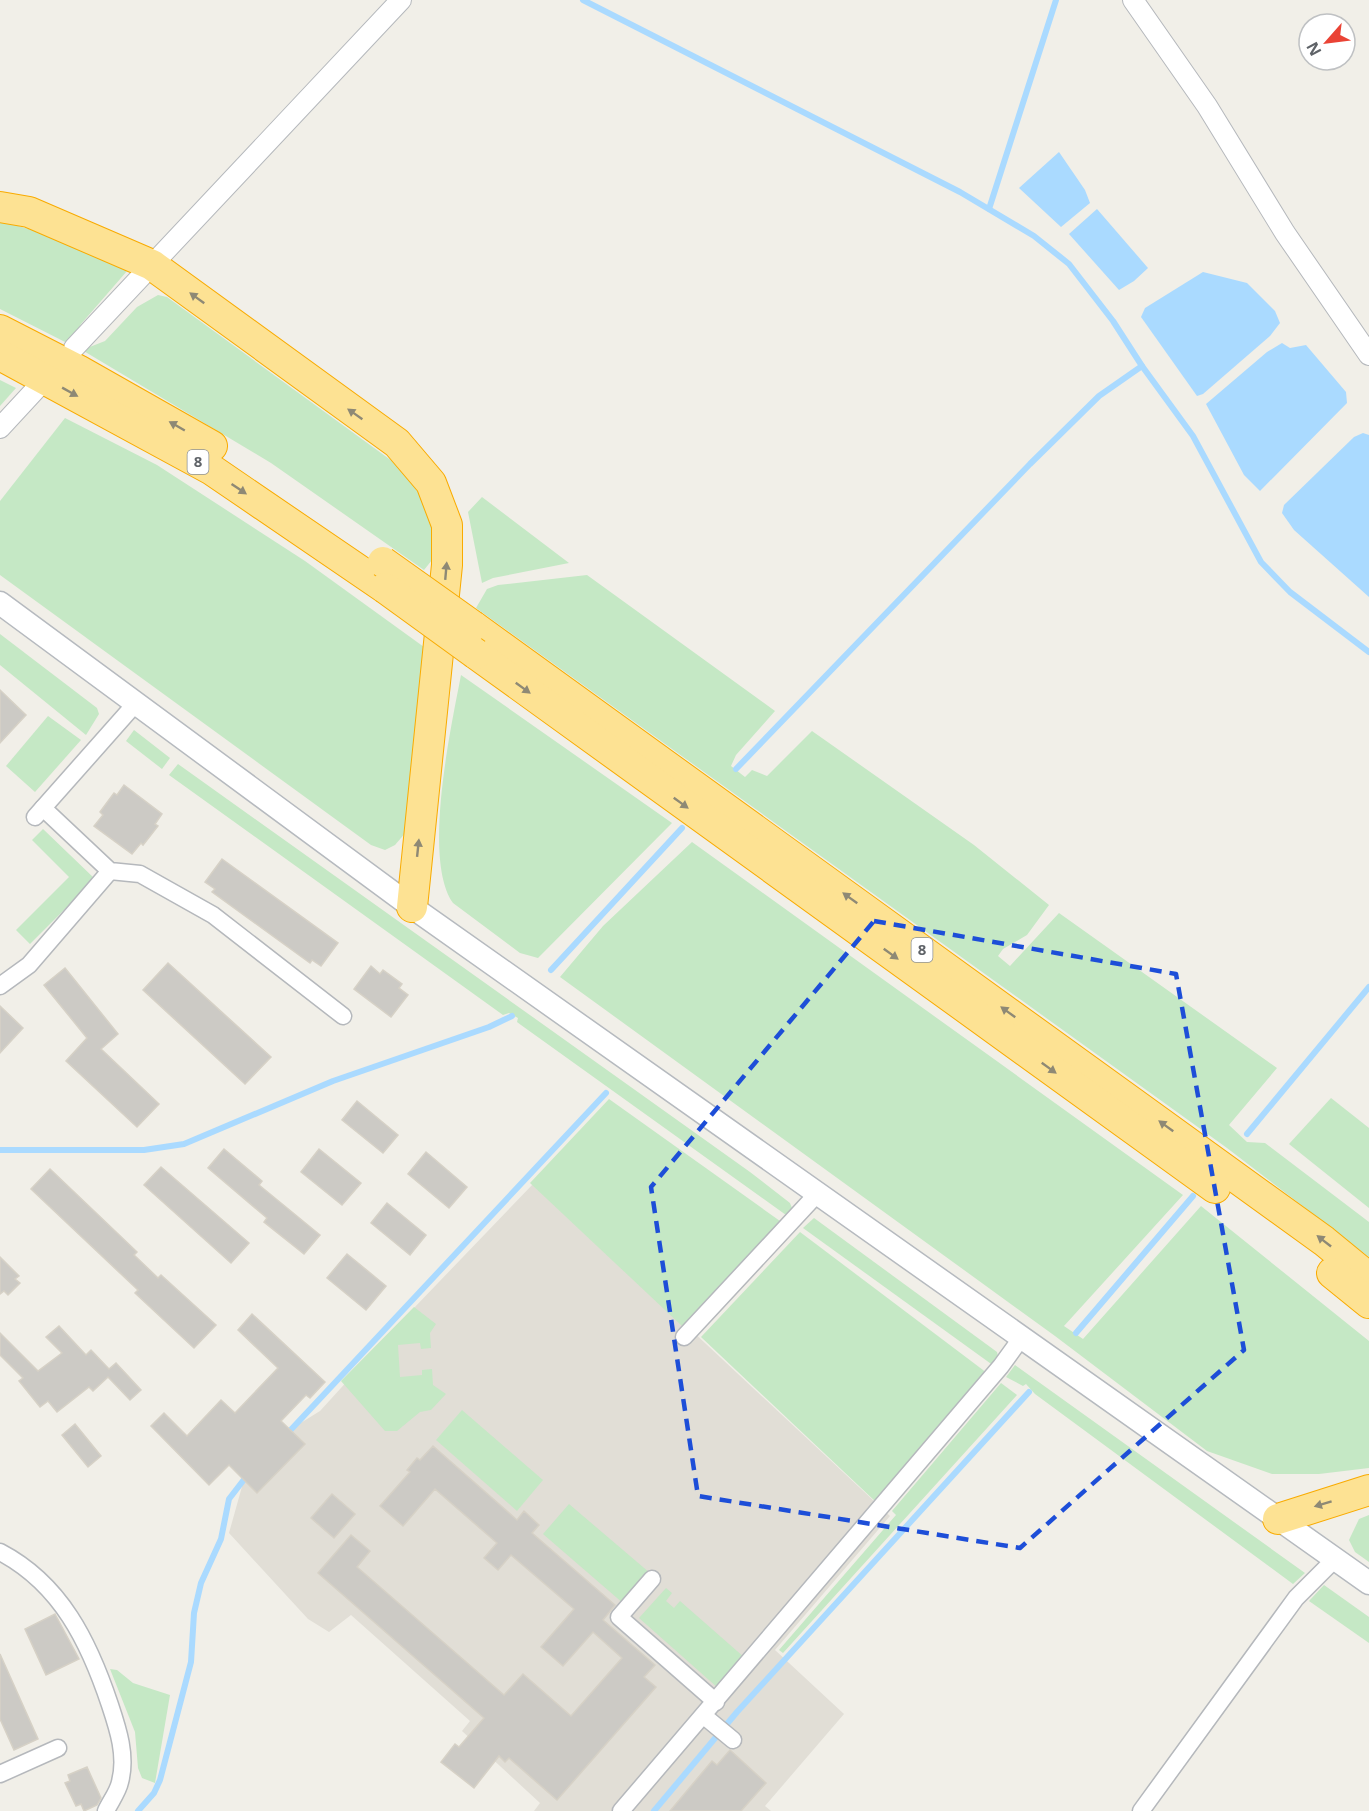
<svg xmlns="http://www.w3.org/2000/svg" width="1369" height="1811" viewBox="0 0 1369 1811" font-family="'Noto Sans',sans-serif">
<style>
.education{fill:#e1ded6}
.green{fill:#c5e8c5}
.water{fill:#aadaff}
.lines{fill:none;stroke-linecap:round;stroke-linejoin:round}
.stream{stroke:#aadaff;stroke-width:6}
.building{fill:#cccac5;stroke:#d6d1c6;stroke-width:1.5}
.minor-casing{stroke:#b5b8bc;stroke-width:19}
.tertiary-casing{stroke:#b5b8bc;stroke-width:22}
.secondary-casing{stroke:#b6babf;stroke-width:25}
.motorway-casing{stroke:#f9ab00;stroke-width:32}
.minor{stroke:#fff;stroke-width:16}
.tertiary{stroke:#fff;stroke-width:20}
.secondary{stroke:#fff;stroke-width:22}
.motorway{stroke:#fde293;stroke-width:30}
.motorway-bridge-casing{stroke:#f9ab00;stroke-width:32;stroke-linecap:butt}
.motorway-bridge{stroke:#fde293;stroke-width:30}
.oneway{fill:#8e8975}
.marked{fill:none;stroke:#1d4ed8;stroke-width:4.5;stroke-dasharray:12 8;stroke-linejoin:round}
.labels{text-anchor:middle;stroke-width:6;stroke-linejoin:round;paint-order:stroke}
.shield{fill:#fff;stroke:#8f9295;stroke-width:1.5}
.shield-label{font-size:15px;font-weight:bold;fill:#5f6368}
</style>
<rect width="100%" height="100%" fill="#f1efe8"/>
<path class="education" d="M534,1183L890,1516L775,1650L844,1714L765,1806L771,1811H534L540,1803L462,1731L470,1721L351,1615L329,1632L308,1619L229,1533L243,1483L299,1424L320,1411L413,1309Z"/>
<g class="green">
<path d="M0,221L54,236L127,271L81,324L69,344L0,309Z"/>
<path d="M158,295L167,297L403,469C423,498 433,518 436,555L424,570L271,463L82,350L105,341L137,307Z"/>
<path d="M0,380L16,388L0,406Z"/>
<path d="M65,418L157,465L305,561L424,647L407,831L395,845L385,850L371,845L0,575V501Z"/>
<path d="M482,497L569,563L493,578L482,583L468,512Z"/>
<path d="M587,575L775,711L736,755L731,766L745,777L752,770L767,776L812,731L974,845L1049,905L1027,935L1003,949L998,956L1010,966L1059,913L1277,1068L1229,1125L1247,1142L1265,1143L1369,1222V1257L1227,1148L476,608L487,589L498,585Z"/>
<path d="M0,634L97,708L99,714L86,735L0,665Z"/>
<path d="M461,675L672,823L538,958L520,953L453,903C422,859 451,728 461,675Z"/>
<path d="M48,716L81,740L35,792L6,766Z"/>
<path d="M134,730L170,758L162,769L126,741Z"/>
<path d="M178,764L750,1172L790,1203L792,1208L786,1215L521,1025L517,1022L518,1018L509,1013L503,1015L169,775Z"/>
<path d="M43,829L95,879L30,944L16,930L69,877L32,840Z"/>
<path d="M692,842L1183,1195L1064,1326L1083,1339L1201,1206L1369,1341V1468L1319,1474H1272L1207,1451L1055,1336L560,977L603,926Z"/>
<path d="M1331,1098L1369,1128V1208L1289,1144Z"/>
<path d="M609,1099L780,1221L682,1326L530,1183Z"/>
<path d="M814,1218L997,1352L999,1360L994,1366L803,1228Z"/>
<path d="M800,1232L987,1373L877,1503L701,1337Z"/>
<path d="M414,1307L436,1324L430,1333L431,1348L421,1349L420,1343L398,1345L400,1377L422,1375V1370L432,1369L433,1385L446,1394L431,1410L420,1412L397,1431H385L341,1381Z"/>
<path d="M1015,1365L1305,1573L1293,1584L1035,1394L1026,1384L1023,1386L1006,1377Z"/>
<path d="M1001,1383L1017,1395L783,1653L779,1650L896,1515L892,1511Z"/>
<path d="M462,1410L543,1480L517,1511L436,1440Z"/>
<path d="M569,1504L650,1573L624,1604L543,1534Z"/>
<path d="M1369,1515V1562L1355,1552L1349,1540L1359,1519Z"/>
<path d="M1324,1585L1369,1617V1643L1309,1601Z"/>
<path d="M666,1588L672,1593L666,1601L674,1608L680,1601L745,1658L718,1688L639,1618Z"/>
<path d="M110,1669L117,1670L133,1683L170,1695L155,1783L142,1778L138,1768L135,1732Z"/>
</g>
<g class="water">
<path d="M1059,152L1085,190L1090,203L1061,227L1019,188Z"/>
<path d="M1097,209L1148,268L1134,281L1119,290L1069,234Z"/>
<path d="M1203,272L1247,283L1275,311L1280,323L1270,336L1203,394L1197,396L1141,317L1145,308Z"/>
<path d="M1282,343L1290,348L1306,345L1346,392L1347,403L1260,491L1244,475L1206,404L1267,352Z"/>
<path d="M1363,433L1369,435V597L1294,530L1282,513L1284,505L1354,437Z"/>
</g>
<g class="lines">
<g class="stream">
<path d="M583,0L960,192L1034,236L1069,264L1113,321L1142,366L1193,436L1261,562L1290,592L1369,652"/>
<path d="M989,209L1056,0"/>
<path d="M736,769L1030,464L1099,396L1142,366"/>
<path d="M551,970L682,828"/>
<path d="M1247,1134L1369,987"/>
<path d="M0,1150H144L184,1144L333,1081L489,1027L512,1016"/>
<path d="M1076,1333L1193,1196"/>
<path d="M285,1436L606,1093"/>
<path d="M138,1811L154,1793L160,1780L191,1662L194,1613L201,1583L221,1539L229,1499L249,1473"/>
<path d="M654,1811L737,1712L1029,1392"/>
</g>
</g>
<g class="building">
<path d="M0,690L26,715L0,743Z"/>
<path d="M124,785L162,814L155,824L158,826L143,845L141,843L132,854L94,826L103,815L100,812L114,793L117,795Z"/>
<path d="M222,859L338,943L321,966L312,960L310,963L212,892L215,889L205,882Z"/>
<path d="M168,963L271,1057L245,1084L143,990Z"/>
<path d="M371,966L380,974L383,970L402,984L399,988L408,995L391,1017L354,989Z"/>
<path d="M65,968L118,1034L101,1049L159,1104L137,1127L66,1061L87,1038L44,985Z"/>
<path d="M0,1006L23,1028L0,1053Z"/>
<path d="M357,1101L398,1135L383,1153L342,1120Z"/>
<path d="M224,1149L262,1181L259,1185L320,1235L304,1254L264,1222L267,1218L208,1168Z"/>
<path d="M319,1149L361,1183L342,1205L301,1172Z"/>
<path d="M426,1152L467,1187L449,1208L408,1174Z"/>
<path d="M161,1167L249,1243L231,1263L144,1185Z"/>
<path d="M50,1169L137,1252L134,1255L158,1278L161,1275L216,1325L194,1348L135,1293L138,1290L31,1189Z"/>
<path d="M387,1203L426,1235L410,1255L371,1223Z"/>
<path d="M347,1254L386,1286L366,1310L327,1278Z"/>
<path d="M0,1257L19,1276L15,1279L20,1283L8,1295L4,1291L0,1294Z"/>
<path d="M252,1314L325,1382L310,1398L306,1395L281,1421L305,1444L257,1493L229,1465L209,1485L151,1426L164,1413L187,1436L221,1400L235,1413L278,1368L238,1330Z"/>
<path d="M59,1326L86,1355L91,1350L109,1369L116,1363L141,1390L130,1400L108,1377L93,1391L89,1387L57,1412L48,1401L40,1407L19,1381L23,1378L0,1355V1333L38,1371L62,1353L46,1337Z"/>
<path d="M75,1424L101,1456L88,1467L62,1435Z"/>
<path d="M433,1446L517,1520L524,1511L539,1525L532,1533L615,1605L603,1620L655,1665L644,1677L656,1687L557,1800L509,1758L505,1762L499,1756L474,1788L441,1762L455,1744L459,1747L484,1718L318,1573L351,1535L370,1551L357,1567L504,1695L523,1674L571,1716L622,1658L593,1632L563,1666L541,1647L574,1609L511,1555L498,1570L484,1558L497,1543L435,1489L403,1526L380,1506L410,1472L407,1470L417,1458L420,1460Z"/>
<path d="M332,1494L355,1514L334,1538L311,1518Z"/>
<path d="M55,1614L79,1659L46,1675L25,1629Z"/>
<path d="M0,1654L38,1739L14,1750L0,1719Z"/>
<path d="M730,1750L766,1783L741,1811H670L712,1761L717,1765Z"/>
<path d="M87,1767L101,1798L97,1805L84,1811L81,1804L76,1806L65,1783L70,1781L68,1775Z"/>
</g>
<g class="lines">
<g class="minor-casing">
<g id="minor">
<path d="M43,808L110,871L140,874L213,915L343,1016"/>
<path d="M35,817L136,703"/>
<path d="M0,986L29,965L110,871"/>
<path d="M684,1337L817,1194"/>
<path d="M0,1552C61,1584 89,1642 110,1705C118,1729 127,1756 120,1782C118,1792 110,1802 106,1811"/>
<path d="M652,1579L619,1617L716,1702"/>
<path d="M704,1716L733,1740"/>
<path d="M0,1774L58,1748"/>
<path d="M621,1811L1001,1366L1022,1337"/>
<path d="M1141,1811L1296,1598L1335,1559"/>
</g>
</g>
<g class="tertiary-casing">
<g id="tertiary">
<path d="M1133,0L1207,106L1285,233L1369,355"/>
<path d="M74,348L401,0"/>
<path d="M0,428L37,388"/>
</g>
</g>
<g class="secondary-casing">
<path id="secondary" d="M0,603L412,907L1369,1583"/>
</g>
<g class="motorway-casing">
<g id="motorway">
<path d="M0,207L29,212L152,265L397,443L431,483L447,525V565L412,907"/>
<path d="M0,330L78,370L212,446"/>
<path d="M0,355L212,470L385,588"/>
<path d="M473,626L1133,1103L1324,1241L1369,1278"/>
<path d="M476,654L1215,1188"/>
<path d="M1332,1273L1369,1303"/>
<path d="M1278,1519L1369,1490"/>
</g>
</g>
<use href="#minor" class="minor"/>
<use href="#tertiary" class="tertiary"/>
<use href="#secondary" class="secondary"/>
<use href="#motorway" class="motorway"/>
<g class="motorway-bridge-casing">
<g id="motorway-bridge">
<path d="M383,562L473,626"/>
<path d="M385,588L476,654"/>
</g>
</g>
<use href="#motorway-bridge" class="motorway-bridge"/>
</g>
<defs><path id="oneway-solid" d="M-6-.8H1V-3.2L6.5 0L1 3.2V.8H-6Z" transform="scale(1.5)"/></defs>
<g class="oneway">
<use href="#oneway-solid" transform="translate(197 298) rotate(-144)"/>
<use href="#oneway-solid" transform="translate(70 392) rotate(29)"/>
<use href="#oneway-solid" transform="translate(355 414) rotate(-145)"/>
<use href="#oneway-solid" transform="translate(177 426) rotate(-150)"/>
<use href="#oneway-solid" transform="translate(239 489) rotate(34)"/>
<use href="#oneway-solid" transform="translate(446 571) rotate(-85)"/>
<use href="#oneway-solid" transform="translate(523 688) rotate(36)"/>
<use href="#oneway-solid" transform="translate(681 803) rotate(36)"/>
<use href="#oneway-solid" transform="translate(418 848) rotate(-84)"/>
<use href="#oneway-solid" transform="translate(850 898) rotate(-144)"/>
<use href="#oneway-solid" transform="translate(891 954) rotate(36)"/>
<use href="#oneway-solid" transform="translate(1008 1012) rotate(-144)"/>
<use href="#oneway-solid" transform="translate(1049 1068) rotate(36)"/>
<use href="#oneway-solid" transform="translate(1166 1126) rotate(-144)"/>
<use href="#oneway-solid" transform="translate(1324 1241) rotate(-142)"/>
<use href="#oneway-solid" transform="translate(1323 1504) rotate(163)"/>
</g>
<path class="marked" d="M874,921L1176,974L1244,1350L1020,1548L698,1496L651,1187Z"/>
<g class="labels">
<g class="shield">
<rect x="187.5" y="450" width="21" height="24" rx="4.5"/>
<rect x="911.5" y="938" width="21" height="24" rx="4.5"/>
</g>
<g class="shield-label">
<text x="198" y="467">8</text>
<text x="922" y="955">8</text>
</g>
</g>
<g transform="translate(1327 42) rotate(242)"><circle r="28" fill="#ffffff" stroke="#bfc1c3" stroke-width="1.5"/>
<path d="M0-4.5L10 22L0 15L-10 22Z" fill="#ea4335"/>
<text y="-9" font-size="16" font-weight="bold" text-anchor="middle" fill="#5f6368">N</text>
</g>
</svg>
